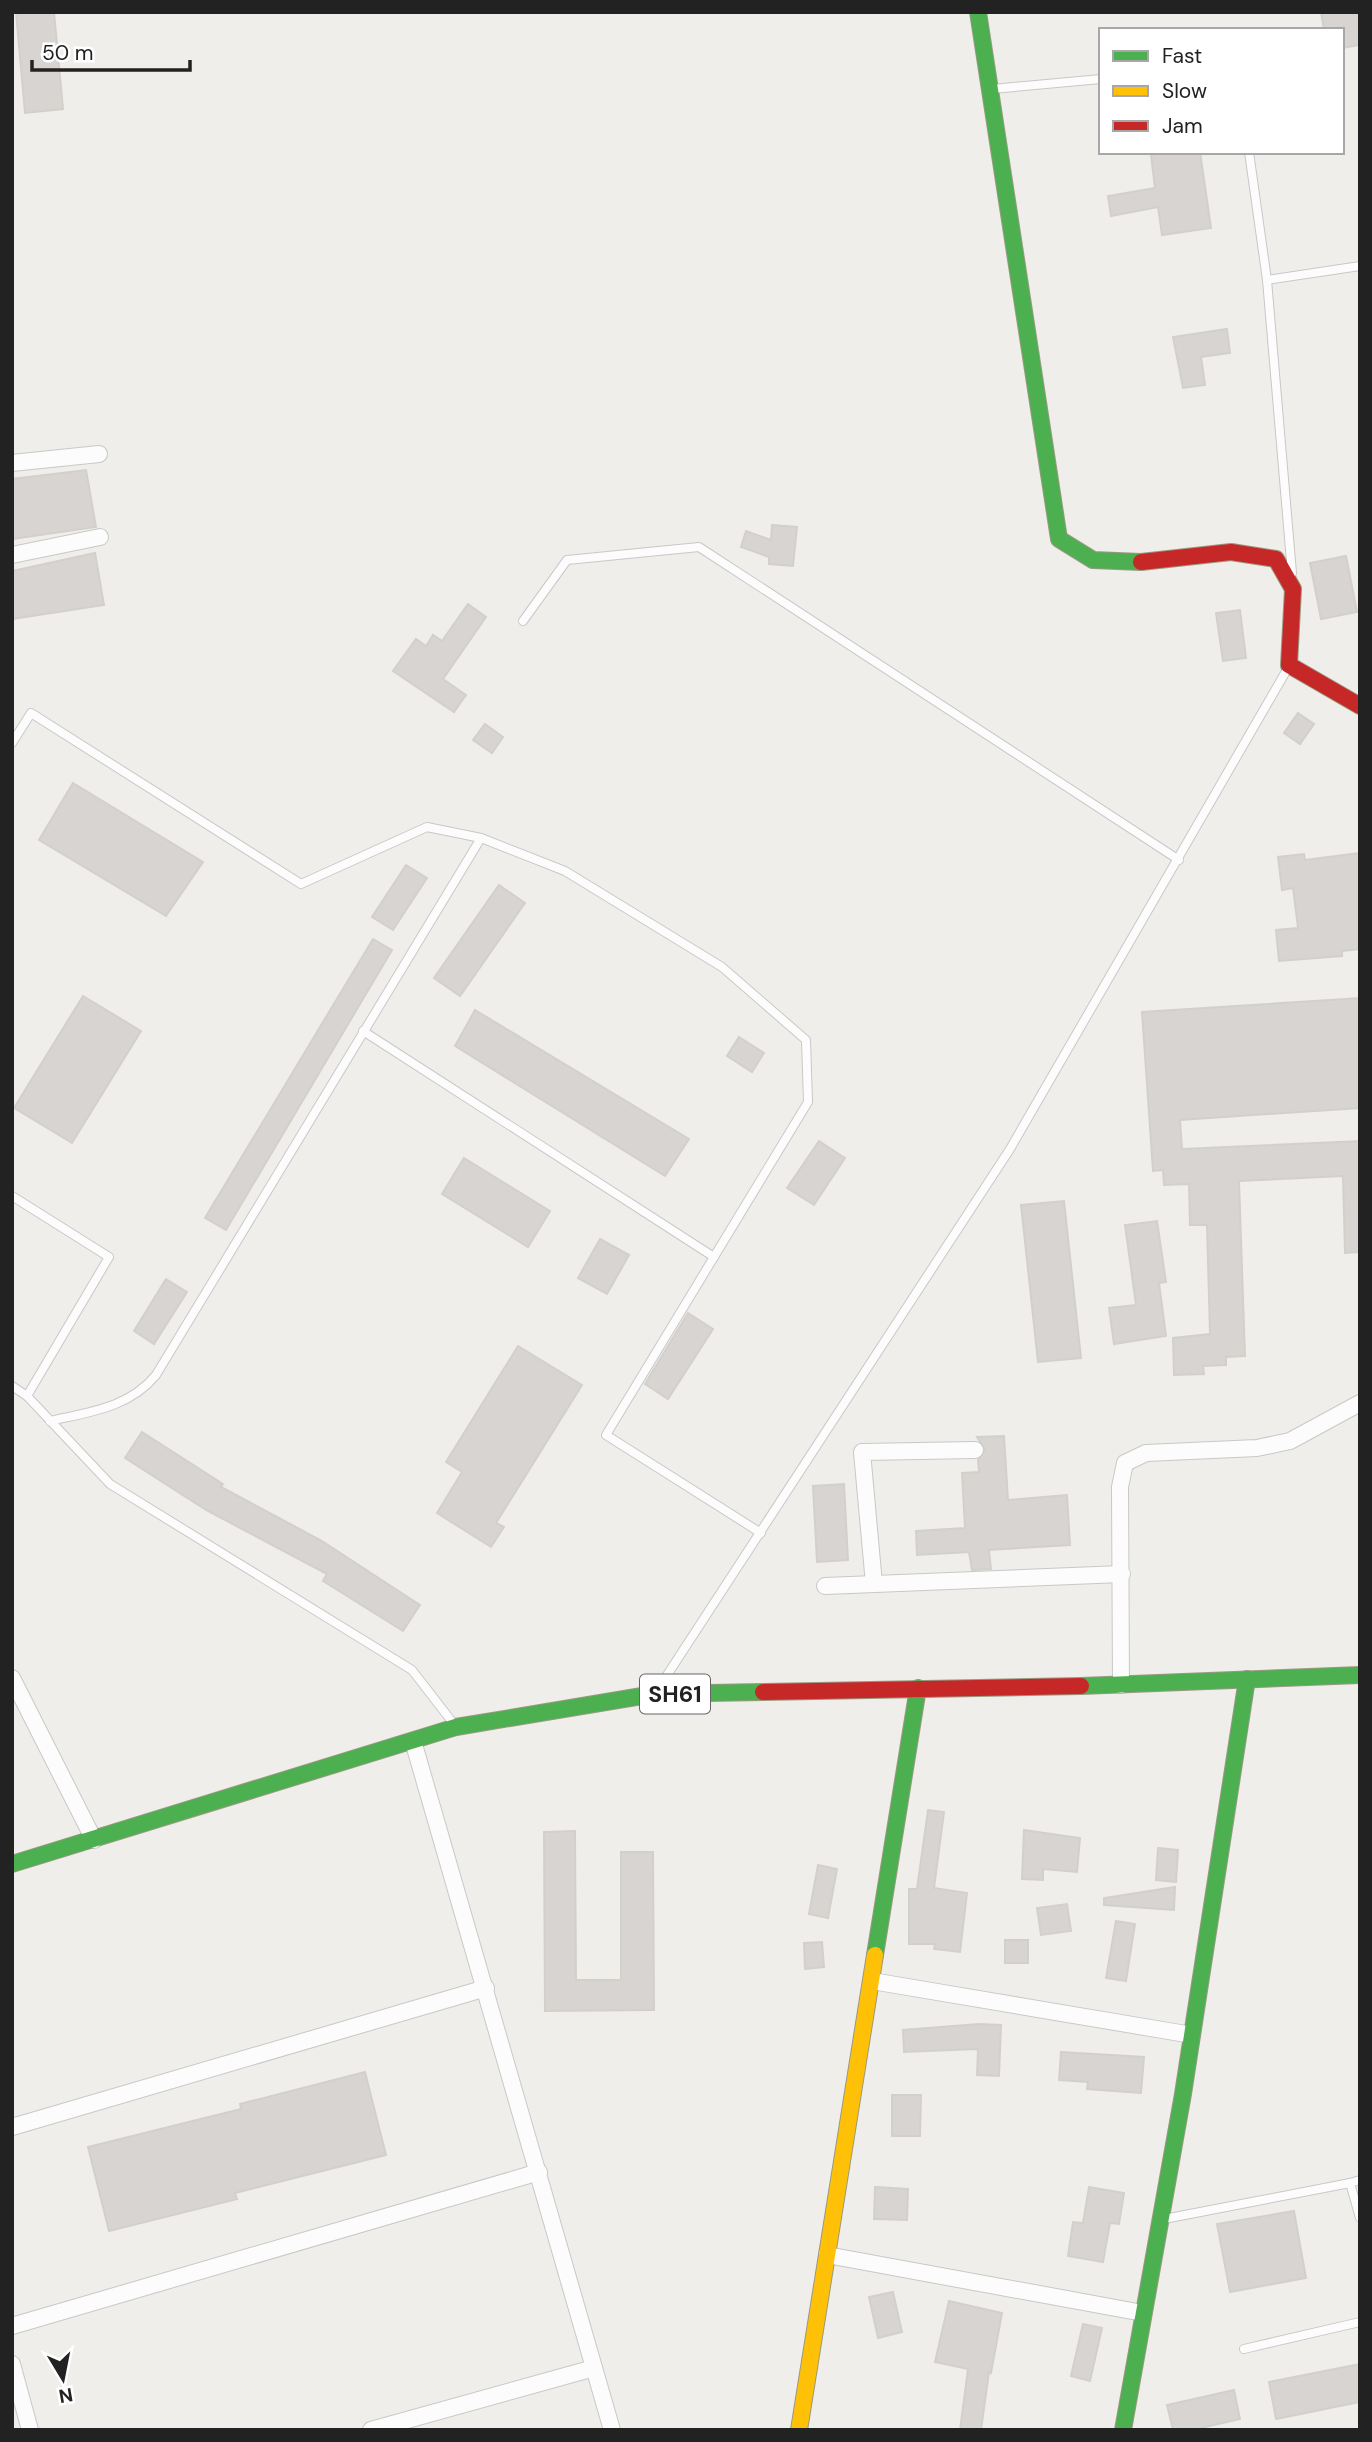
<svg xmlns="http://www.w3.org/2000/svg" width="1372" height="2442" viewBox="0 0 1372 2442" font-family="'DM Sans',sans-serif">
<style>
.building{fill:#d7d4d2;stroke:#d3d0cc;stroke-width:2}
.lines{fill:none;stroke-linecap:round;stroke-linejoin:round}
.lane-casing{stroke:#c9c8c7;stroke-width:10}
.street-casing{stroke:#c9c8c7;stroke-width:18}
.fast-casing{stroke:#999a82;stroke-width:18}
.slow-casing{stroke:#999a82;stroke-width:18}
.jam-casing{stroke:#999a82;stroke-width:18}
.lane{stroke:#fdfcfc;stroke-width:8}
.street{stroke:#fdfcfc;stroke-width:16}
.fast{stroke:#4caf50;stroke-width:16}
.slow{stroke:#ffc107;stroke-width:16}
.jam{stroke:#c62828;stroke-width:16}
.labels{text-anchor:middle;stroke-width:5;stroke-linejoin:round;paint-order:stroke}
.shield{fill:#fff;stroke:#646464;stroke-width:2}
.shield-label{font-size:23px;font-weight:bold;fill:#222}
</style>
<rect width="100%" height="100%" fill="#f0eeeb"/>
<g class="building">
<path d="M16,12H54L63,109L25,113Z"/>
<path d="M1321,12H1360V45L1342,48V30H1324Z"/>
<path d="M1172,152H1200L1211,228L1162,235L1158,207L1111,216L1108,196L1155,188L1151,155Z"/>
<path d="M1227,329L1230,353L1201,357L1205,385L1183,388L1173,337Z"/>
<path d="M86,470L96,527L12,539V479Z"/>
<path d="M772,525L797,527L793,566L769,564V557L741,547L746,531L771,540Z"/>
<path d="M95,553L104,605L12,619V571Z"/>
<path d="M1346,556L1357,612L1321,619L1310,563Z"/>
<path d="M468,604L486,617L443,679L466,695L454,712L393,671L416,639L426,646L433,635L442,641Z"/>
<path d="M1240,610L1246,658L1223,661L1216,613Z"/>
<path d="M1298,713L1314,724L1300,744L1284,733Z"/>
<path d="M485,724L503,737L492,753L473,740Z"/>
<path d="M73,783L203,862L166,916L39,840Z"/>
<path d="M1360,853V949L1342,951V956L1279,961L1276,930L1298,928L1293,888L1282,890L1278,857L1304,854L1305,860Z"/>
<path d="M406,865L427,878L393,930L372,917Z"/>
<path d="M499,885L525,903L460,996L434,978Z"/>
<path d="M373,939L392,950L226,1230L205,1218Z"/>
<path d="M83,996L141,1031L72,1143L14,1108Z"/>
<path d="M1360,998V1108L1180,1120L1182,1149L1360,1141V1252L1345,1253L1343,1176L1239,1181L1245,1356L1226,1357V1365L1203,1366L1204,1374L1174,1375L1173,1338L1210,1334L1207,1225H1190L1189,1184L1164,1185L1163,1170L1153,1171L1142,1012Z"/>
<path d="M475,1010L689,1139L665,1176L455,1046Z"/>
<path d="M739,1037L764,1053L752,1072L727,1056Z"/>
<path d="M819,1141L845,1158L814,1205L787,1188Z"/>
<path d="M464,1158L550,1211L528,1247L442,1194Z"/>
<path d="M1064,1201L1081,1358L1038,1362L1021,1205Z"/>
<path d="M1157,1221L1166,1282L1159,1283L1166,1336L1114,1344L1109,1308L1136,1305L1125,1225Z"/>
<path d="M600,1239L629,1255L607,1294L578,1278Z"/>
<path d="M166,1279L187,1292L154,1344L134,1331Z"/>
<path d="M688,1313L713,1329L668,1399L645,1384Z"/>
<path d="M518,1346L582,1385L496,1523L504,1527L491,1547L437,1513L462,1472L446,1462Z"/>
<path d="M142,1432L223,1484L221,1487L322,1541L420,1605L403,1631L323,1581L327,1574L206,1510L125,1458Z"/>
<path d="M1004,1436L1008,1500L1067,1495L1070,1545L989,1550L991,1569L972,1570L969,1552L917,1555L916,1531L965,1528L962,1473L979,1472L978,1460L985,1450L977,1437Z"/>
<path d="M844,1484L848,1560L817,1562L813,1486Z"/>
<path d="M928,1810L944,1812L934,1888L967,1893L960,1952L934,1949L935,1944H909V1889H917Z"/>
<path d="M1024,1830L1080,1838L1077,1872L1043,1869V1880L1022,1879Z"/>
<path d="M575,1831L576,1980H621V1852H653L654,2010L545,2011L544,1832Z"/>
<path d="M1158,1848L1178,1850L1176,1882L1156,1880Z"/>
<path d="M818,1865L837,1869L828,1918L809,1914Z"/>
<path d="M1175,1887L1174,1910L1104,1905V1898Z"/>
<path d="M1067,1904L1071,1931L1041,1935L1037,1908Z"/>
<path d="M1116,1921L1135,1924L1126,1981L1106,1978Z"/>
<rect x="1005" y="1940" width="23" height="23"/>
<path d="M822,1942L824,1967L805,1969L804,1943Z"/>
<path d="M979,2024L1001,2025L999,2076L977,2075L978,2049L904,2052L903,2030Z"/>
<path d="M1061,2052L1144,2057L1141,2093L1087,2089L1088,2082L1059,2080Z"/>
<path d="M365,2072L386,2155L235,2193L237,2199L109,2231L88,2147L241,2109L240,2104Z"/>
<path d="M892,2095H921L920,2136H892Z"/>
<path d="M875,2187L908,2189L907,2220L874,2219Z"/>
<path d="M1089,2187L1124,2193L1119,2224L1110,2223L1103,2262L1068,2256L1073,2222L1083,2223Z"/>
<path d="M1294,2211L1306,2278L1230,2292L1217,2224Z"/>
<path d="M893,2292L902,2332L878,2338L869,2297Z"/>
<path d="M949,2301L1002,2313L991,2373L989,2372L981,2430H960L968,2369L935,2362Z"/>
<path d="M1083,2324L1102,2328L1090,2381L1071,2376Z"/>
<path d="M1360,2364V2402L1276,2419L1269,2382Z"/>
<path d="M1234,2390L1240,2419L1192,2430H1173L1167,2405Z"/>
</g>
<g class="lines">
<g class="lane-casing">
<g id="lane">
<path d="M992,89L1101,79"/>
<path d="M1249,152L1267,280L1360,266"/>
<path d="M1267,280L1292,573"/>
<path d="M523,621L567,560L699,547L1179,860"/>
<path d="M12,743L31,713L301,884L427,827L481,838L565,871L722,967L806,1040L808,1102L606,1435L761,1533"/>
<path d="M363,1031L714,1257"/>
<path d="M12,1196L109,1257L27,1396"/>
<path d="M12,1386L27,1396L110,1484L412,1670L453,1723"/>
<path d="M50,1421C89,1412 129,1408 156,1375L481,838"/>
<path d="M658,1689L1010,1149L1289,666"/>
<path d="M1360,2180L1350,2183L1360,2218"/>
<path d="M1164,2219L1350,2183"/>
<path d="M1244,2349L1360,2322"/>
</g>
</g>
<g class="street-casing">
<g id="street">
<path d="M12,463L99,454"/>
<path d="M12,555L100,537"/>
<path d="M874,1584L862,1452L975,1450"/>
<path d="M825,1586L1122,1574"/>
<path d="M12,1678L94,1840"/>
<path d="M1121,1685L1120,1487L1125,1463L1146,1453L1257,1448L1290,1441L1360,1403"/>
<path d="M413,1741L612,2430"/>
<path d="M872,1981L1192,2035"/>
<path d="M12,2127L486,1988"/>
<path d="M827,2255L1143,2313"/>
<path d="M12,2326L539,2172"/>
<path d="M12,2364L30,2430"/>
<path d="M371,2430L594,2368"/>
</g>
</g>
<g class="fast-casing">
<g id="fast">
<path d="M978,12L1059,539L1093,560L1141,562"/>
<path d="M1081,1686L1360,1675"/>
<path d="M12,1864L456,1727L654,1694L763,1692"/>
<path d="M875,1955L918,1688"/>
<path d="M1123,2430L1183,2094L1247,1679"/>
</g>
</g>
<g class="slow-casing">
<path id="slow" d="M799,2430L875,1955"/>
</g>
<g class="jam-casing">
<g id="jam">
<path d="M1141,562L1231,552L1276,559L1293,589L1289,665L1360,706"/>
<path d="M763,1692L1081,1686"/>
</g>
</g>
<use href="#lane" class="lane"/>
<use href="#street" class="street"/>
<use href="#fast" class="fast"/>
<use href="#slow" class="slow"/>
<use href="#jam" class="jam"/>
</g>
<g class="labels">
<rect class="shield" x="640" y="1674.5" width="70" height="39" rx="5"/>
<g class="shield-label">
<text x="675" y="1702">SH61</text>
</g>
</g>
<rect width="1372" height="2442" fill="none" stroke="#222222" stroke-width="28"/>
<rect x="1099" y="28" width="245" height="126" fill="#ffffff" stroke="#a7a7a7" stroke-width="2"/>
<rect x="1113" y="51" width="35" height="10" fill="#4caf50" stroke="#a7a7a7" stroke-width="2"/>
<text x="1162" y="63" font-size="21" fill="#222222">Fast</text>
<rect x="1113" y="86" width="35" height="10" fill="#ffc107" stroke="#a7a7a7" stroke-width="2"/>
<text x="1162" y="98" font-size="21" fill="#222222">Slow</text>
<rect x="1113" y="121" width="35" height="10" fill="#c62828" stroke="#a7a7a7" stroke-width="2"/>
<text x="1162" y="133" font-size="21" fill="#222222">Jam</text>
<g transform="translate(63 2379) rotate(170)" stroke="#ffffff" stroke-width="5" paint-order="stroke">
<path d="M0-5L12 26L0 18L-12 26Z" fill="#222222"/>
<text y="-10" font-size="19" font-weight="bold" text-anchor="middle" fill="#222222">N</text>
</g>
<path d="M32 60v10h158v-10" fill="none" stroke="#222222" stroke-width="3.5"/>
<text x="42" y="60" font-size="21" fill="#222222" stroke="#ffffff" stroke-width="5" paint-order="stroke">50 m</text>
</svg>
